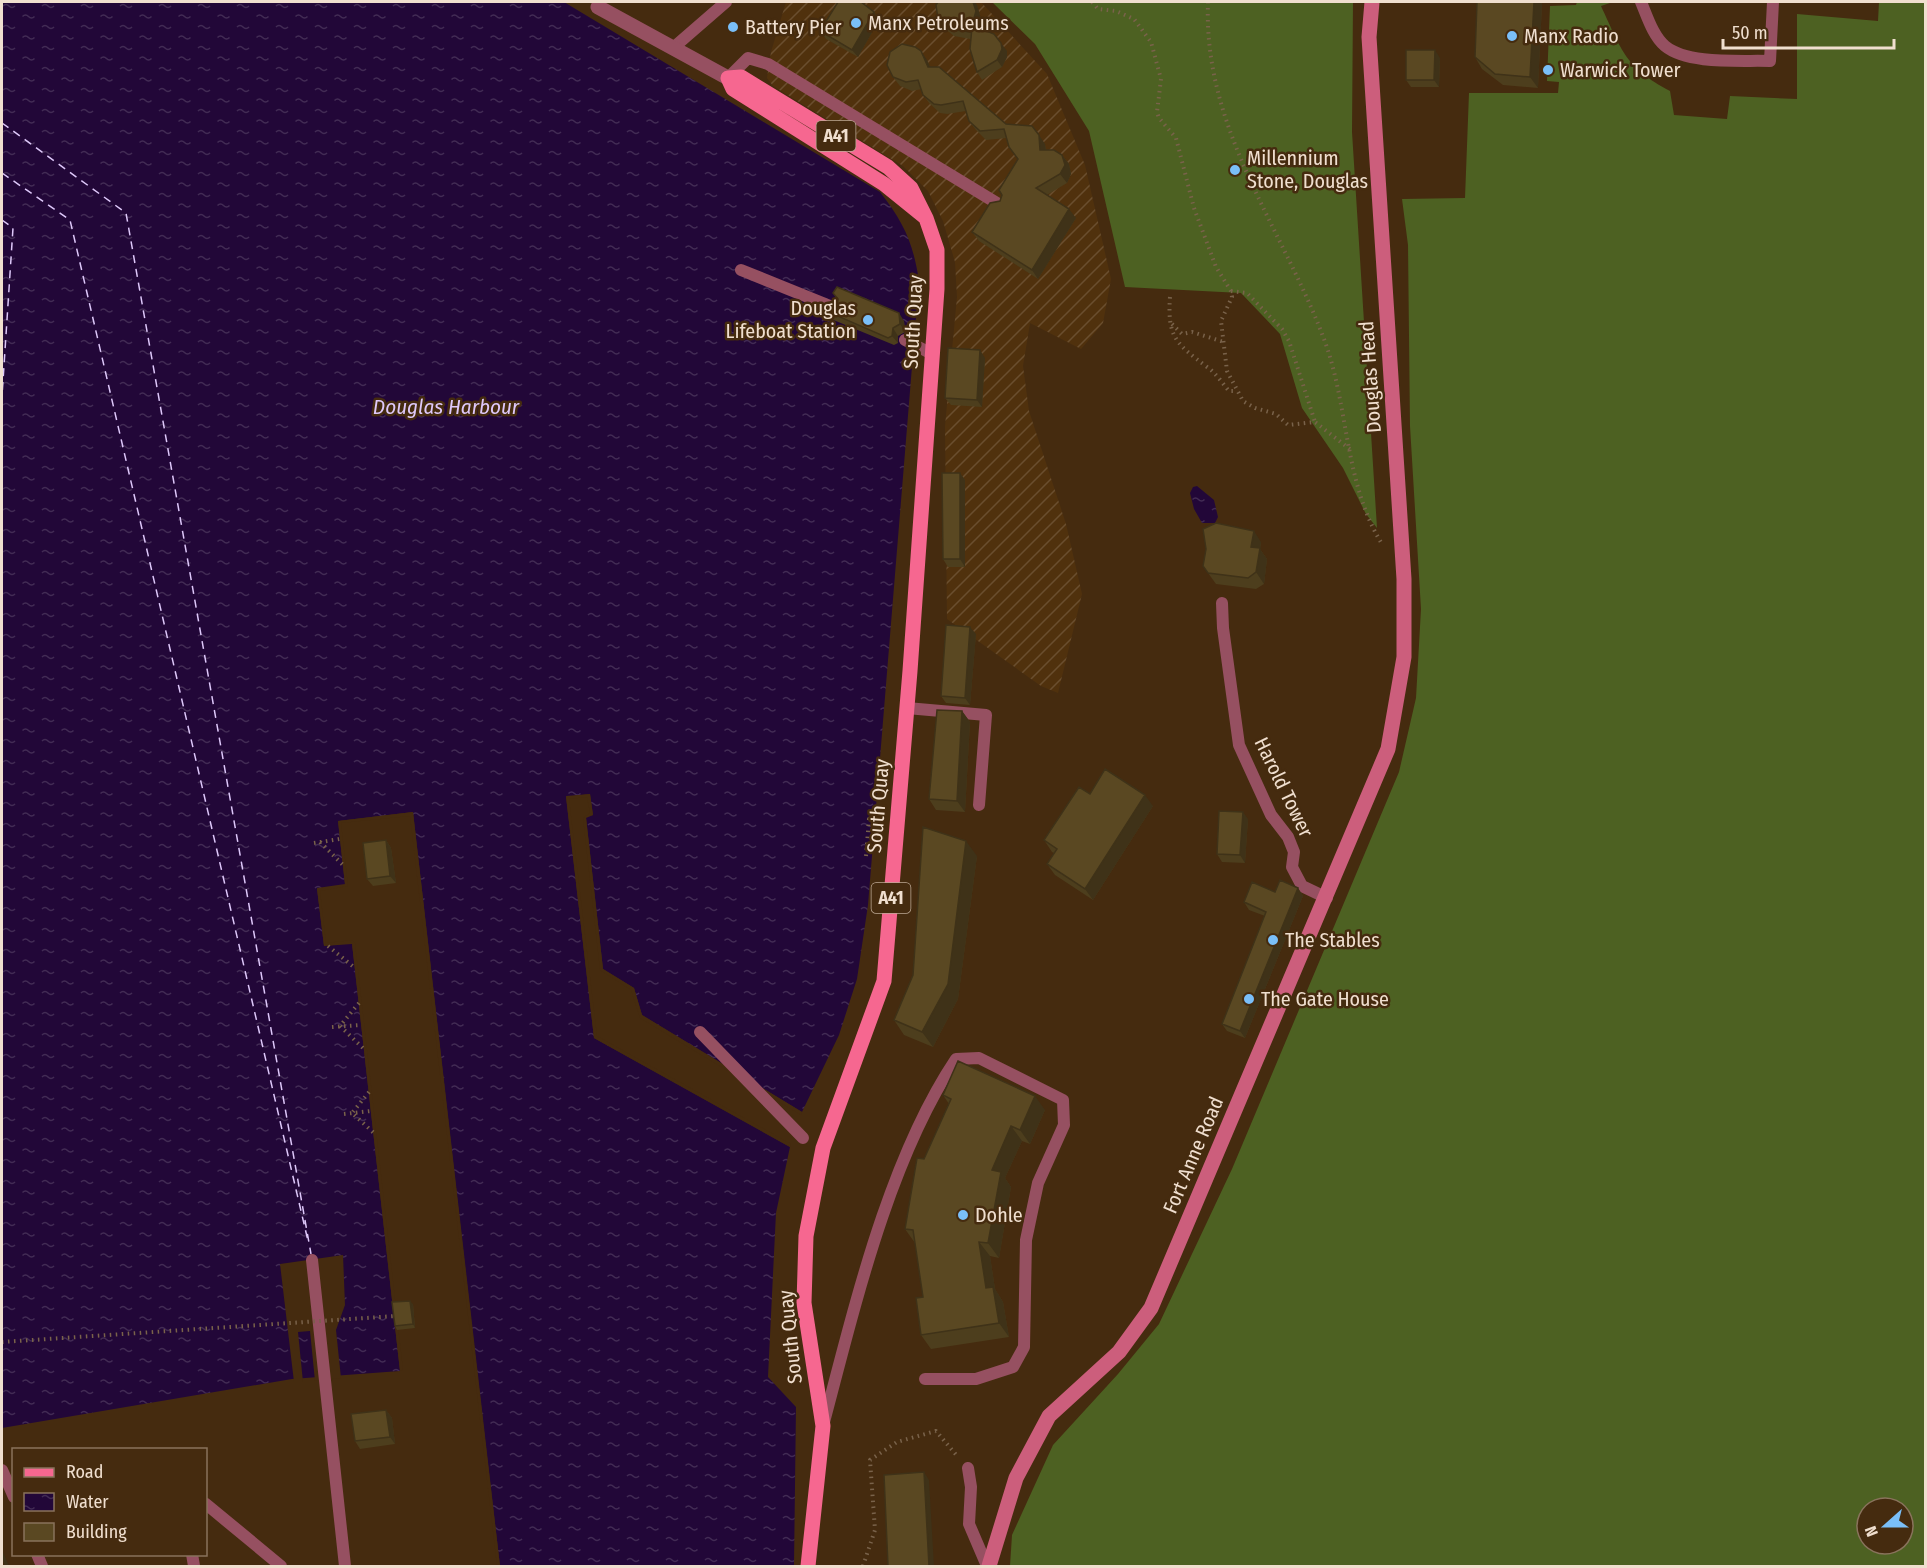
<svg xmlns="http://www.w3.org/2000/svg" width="1927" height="1568" viewBox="0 0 1927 1568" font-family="'Fira Sans Condensed',sans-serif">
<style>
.industrial{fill:url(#industrial-furrows)}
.grass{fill:#4d6122;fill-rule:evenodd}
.water{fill:url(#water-ripples)}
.pier{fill:#452b0f}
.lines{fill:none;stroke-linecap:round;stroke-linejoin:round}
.ferry{stroke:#dec8fa;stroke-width:1.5;stroke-dasharray:8 6;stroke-linecap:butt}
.path{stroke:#79624a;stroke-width:4;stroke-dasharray:1.5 4.5;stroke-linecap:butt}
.lane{stroke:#965061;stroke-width:12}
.street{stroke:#965061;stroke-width:15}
.secondary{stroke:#cc5e7c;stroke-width:15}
.primary{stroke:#f66790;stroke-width:15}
.path-bridge{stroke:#79624a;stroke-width:4;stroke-dasharray:1.5 4.5;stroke-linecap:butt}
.wall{fill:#4d3e1d}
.shaded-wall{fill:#3f3218}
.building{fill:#5a4822;stroke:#3f3218;stroke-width:1.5}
.poi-dot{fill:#7abff8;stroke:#452b0f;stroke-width:2}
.labels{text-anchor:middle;stroke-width:5;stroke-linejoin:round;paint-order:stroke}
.shield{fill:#452b0f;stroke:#bda995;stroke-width:1.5}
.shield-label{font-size:18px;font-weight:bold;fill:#f0dfcf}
.poi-label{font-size:20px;fill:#f0dfcf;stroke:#452b0f;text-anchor:start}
.street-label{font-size:20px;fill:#f0dfcf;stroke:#452b0f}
.water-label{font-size:21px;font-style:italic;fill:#dec8fa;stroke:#452b0f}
</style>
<defs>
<pattern id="industrial-furrows" width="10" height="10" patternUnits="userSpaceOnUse" patternTransform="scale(1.5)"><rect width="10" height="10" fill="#50310d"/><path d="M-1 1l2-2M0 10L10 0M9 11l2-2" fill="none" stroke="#6a4e2f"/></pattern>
<pattern id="water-ripples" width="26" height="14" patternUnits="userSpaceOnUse" patternTransform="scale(1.5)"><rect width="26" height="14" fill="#220738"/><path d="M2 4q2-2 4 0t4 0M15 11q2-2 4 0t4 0" fill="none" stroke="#422b54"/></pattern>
</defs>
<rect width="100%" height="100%" fill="#452b0f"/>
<path class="industrial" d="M786,2H981L1047,74L1085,165L1111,279L1103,323L1081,349L1030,323L1023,366L1029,411L1066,524L1082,594L1058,693L1041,686L947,619L945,426L957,297L955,262L943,221L928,191L903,166L773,86L767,78L771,52Z"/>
<path class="grass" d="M992,2H1353L1352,132L1377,528L1366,514L1343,468L1302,408L1280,334L1241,293L1125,287L1089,131L1035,44Z
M1577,2H1613L1601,6C1622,51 1625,67 1670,91L1674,115L1727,119L1730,96L1797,99V14L1878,21L1879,2H1925V1566H1010L1012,1535L1053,1445L1118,1374L1159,1324L1232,1169L1399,772L1416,698L1421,609L1410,426L1408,245L1402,199L1465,198L1469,93H1558L1559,82L1547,81L1550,6L1576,5ZM1867,1508H1903V1544H1867Z"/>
<path class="water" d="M2,2H564L880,192C904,223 913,242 919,281L868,905L857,979L839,1035L802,1112L642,1015L634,988L603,969L586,817L593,815L590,794L566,797L594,1038L790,1147L776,1213L768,1377L796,1407L794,1566H500L413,812L338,821L345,885L317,889L324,946L352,943L400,1371L292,1379L2,1428Z
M1197,486L1214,500L1218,517L1215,523H1202L1194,509L1190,493L1193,487Z"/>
<path class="pier" d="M590,794L593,815L586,818L603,969L634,988L642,1015L802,1112L801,1115L640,1018L631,990L600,970L583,818L590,813L587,797L569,799L597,1036L791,1144L790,1147L594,1038L566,796Z
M413,812L476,1362L500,1566H497L410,816L341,823L348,886L320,891L326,943L352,940L355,943L403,1370L400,1371L352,944L324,946L317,888L345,884L338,821Z
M343,1255L345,1305L336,1330L341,1378L315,1381L310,1331L298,1332L303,1382H294L280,1264Z"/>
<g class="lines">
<path class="ferry" d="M2,123L126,213L311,1254
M2,173L70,220L308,1241
M2,220L13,228L2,396"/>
<path class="path" d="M1092,2L1098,9L1116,11L1134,19L1151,42L1161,79L1157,112L1159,118L1176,138L1194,208L1216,267L1231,291L1232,297L1221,321L1227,371L1243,401L1255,408L1276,414L1288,425L1315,422L1351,450
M1208,2C1203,129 1282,227 1324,339C1349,406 1344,483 1382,544
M1231,291L1247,293L1282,329L1289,341L1315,422
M1170,297C1167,338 1177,344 1207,367C1216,373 1222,383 1229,391H1237
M1172,324L1182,334L1192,332L1224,342
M320,842L343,865
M314,843L340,839
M866,856L869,819L879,820
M328,946L355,968
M359,1003L340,1026L364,1049
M332,1027L361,1025
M369,1092L352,1113L374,1133
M344,1114L371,1111
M863,1566L875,1530L870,1460L897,1442L936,1431L958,1457"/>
<path class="lane" d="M1641,2C1647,16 1653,36 1665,46C1688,65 1741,60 1770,61L1773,2
M673,48L726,2
M728,78L748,58L768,64L1000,205
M741,270L835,308
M905,340L932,354
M1222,603L1223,628L1239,745L1271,815L1288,837L1294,852L1292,867L1302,886L1327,898
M907,708L986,715L979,805
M700,1032L803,1138
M312,1260L345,1566
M824,1422C855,1305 889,1159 956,1059L979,1058L1063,1100L1064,1125L1038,1183L1026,1240L1024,1347L1013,1367L976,1379H925
M968,1468L971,1487L969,1524L987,1566
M2,1470L14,1497
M206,1504L281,1566
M37,1554L42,1566
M192,1554L194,1566"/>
<path class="street" d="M598,7L728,78"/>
<path class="secondary" d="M989,1566L1016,1478L1049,1416L1119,1352L1151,1308L1388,749L1404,657V579L1369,37L1372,2"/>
<path class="primary" d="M808,1566L823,1426L804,1303L806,1236L823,1148L884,981L910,671L937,289V250L926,218L911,188L888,167L741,77L728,78L733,89L884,184L926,218"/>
<path class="path-bridge" d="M2,1342L396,1316"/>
</g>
<path class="wall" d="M1477,2H1540L1542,4L1538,88L1503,85L1482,69L1475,57Z
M977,5L981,19L979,27L1007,51V57L1002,67L982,80L977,72L970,39L954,36L943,27L938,19Z
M874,12L879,20L858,57L826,39L820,31Z
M1440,58L1439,87H1411L1406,80Z
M927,60L930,67L1006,124L1045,144L1046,150L1062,155L1069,164L1071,174L1067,183L1047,195L1076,218L1038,279L979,241L972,232L1000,201L1018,159L1007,138L986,140L976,130L969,121L966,111L947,114L940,113L930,104L923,95L922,89L912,91L900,86L893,77Z
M826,311L904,321L905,332L898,336V343L894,345L831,319Z
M985,358L982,407L951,405L945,398Z
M960,473L965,480V567H948L943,559Z
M1261,542L1260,549L1267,559L1264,584L1256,589L1216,584L1203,566Z
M976,634L970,705L946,703L941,696Z
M962,711L970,722L965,812L936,810L929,799Z
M1090,794L1153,806L1093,900L1055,875L1047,864L1054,853L1052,852L1044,840Z
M1248,819L1245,863L1222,862L1217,854Z
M386,840L391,848L396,883L373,886L367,879Z
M977,856L958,999L933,1047L904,1035L894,1020Z
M1298,888L1303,896L1245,1038L1227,1031L1222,1024L1265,916L1249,910L1244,902L1275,892Z
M943,1095L1045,1110L1030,1144L1022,1141L1005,1178L1011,1187L999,1258L990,1256L995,1289L1003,1302L1009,1337L931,1349L921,1335L923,1297L915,1243L905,1229L924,1159L949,1104Z
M413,1304L415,1328L397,1330L395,1326Z
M386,1410L392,1418L395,1444L360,1449L355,1441Z"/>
<path class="shaded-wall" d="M973,2H975L977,5L981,19L978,32L972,25Z
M1534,2H1540L1542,4L1538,88L1530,77Z
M874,12L879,20L858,57L852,50Z
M1001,43L1007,51V57L1002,67L997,60Z
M1435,50L1440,58L1439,87L1434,80Z
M921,51L927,60L934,76L928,67Z
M1039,135L1045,144L1047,159L1040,150Z
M1062,155L1069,164L1071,174L1067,183L1060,174Z
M1069,209L1076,218L1038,279L1032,270Z
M899,313L904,321L905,332L900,324Z
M893,328L898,336V343L892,336Z
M980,350L985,358L982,407L977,400Z
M960,473L965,480V567L960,559Z
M1254,531L1261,542L1260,549L1267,559L1264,584L1256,572L1251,547Z
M970,627L976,634L970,705L965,698Z
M962,711L970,722L965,812L957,801Z
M1145,795L1153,806L1093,900L1085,889Z
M1243,812L1248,819L1245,863L1240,855Z
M386,840L391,848L396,883L390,876Z
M966,841L977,856L958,999L933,1047L922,1032Z
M1298,888L1303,896L1245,1038L1240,1031Z
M1035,1096L1045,1110L1030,1144L1020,1130Z
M1011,1126L1022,1141L1005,1178L1011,1187L999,1258L988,1243L992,1170Z
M979,1242L990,1256L995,1289L1003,1302L1009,1337L999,1323L986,1288Z
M410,1301L413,1304L415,1328L413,1324Z
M386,1410L392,1418L395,1444L390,1437Z
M924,1472L929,1480L934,1566H929Z
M2,1550L9,1566H5L2,1559Z"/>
<path class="building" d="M838,2H861L874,12L852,50L820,31Z
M938,2H973L976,11L972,25L994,34L1001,43L1002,49L997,60L977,72L970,49L972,27L970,32L949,29L938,19L936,5Z
M1477,2H1534L1530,77L1495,74L1475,57Z
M902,44L915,47L921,51L928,67H939L1006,124L1032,126L1039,135L1040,150H1054L1062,155L1065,165L1060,174L1036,188L1069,209L1032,270L972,232L990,203L1000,201L1002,195L999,190L1018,159L1009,147L1004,129L980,131L969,121L963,101L941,105L934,104L923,95L918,80L906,82L893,77L887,65L890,52Z
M1406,50H1435L1434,80H1406Z
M837,287L899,313L900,324L893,328L892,336L888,338L826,311L837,304L838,299L833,293Z
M948,348L980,350L977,400L945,398Z
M942,473H960V559H943Z
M1216,523L1254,531L1251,547L1260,548L1256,572L1248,578L1208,573L1203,566L1206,549L1203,529Z
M946,625L970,627L965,698L941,696Z
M937,710L962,711L957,801L929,799Z
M1105,769L1145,795L1085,889L1047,864L1057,849L1044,840L1079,787L1090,794Z
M1219,811L1243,812L1240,855L1217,854Z
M923,827L966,841L948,984L922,1032L894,1020L913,975Z
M386,840L390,876L367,879L363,843Z
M1280,880L1298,888L1240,1031L1222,1024L1266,912L1244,902L1252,882L1275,892Z
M958,1061L1035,1096L1020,1130L1011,1126L992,1170L1001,1172L988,1243L979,1242L986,1288L993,1287L999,1323L921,1335L916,1298L923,1297L913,1230L905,1229L917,1158L924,1159L951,1099L943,1095Z
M410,1301L413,1324L395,1326L392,1302Z
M386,1410L390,1437L355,1441L351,1414Z
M924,1472L929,1566H888L884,1475Z"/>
<g class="poi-dot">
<circle cx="856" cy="23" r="6"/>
<circle cx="733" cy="27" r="6"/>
<circle cx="1512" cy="36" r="6"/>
<circle cx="1548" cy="70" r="6"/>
<circle cx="1235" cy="170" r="6"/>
<circle cx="868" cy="320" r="6"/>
<circle cx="1273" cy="940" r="6"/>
<circle cx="1249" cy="999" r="6"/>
<circle cx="963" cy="1215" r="6"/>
</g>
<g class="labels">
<g class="shield">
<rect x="816.5" y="121" width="39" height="30" rx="4.5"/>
<rect x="871.5" y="883" width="39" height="30" rx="4.5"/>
</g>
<g class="shield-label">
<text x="836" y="142">A41</text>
<text x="891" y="904">A41</text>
</g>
<g class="poi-label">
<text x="868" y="30">Manx Petroleums</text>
<text x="745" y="34">Battery Pier</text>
<text x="1524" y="43">Manx Radio</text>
<text x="1560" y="77">Warwick Tower</text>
<text x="1247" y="165">Millennium<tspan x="1247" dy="23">Stone, Douglas</tspan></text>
<text x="856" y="315" text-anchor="end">Douglas<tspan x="856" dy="23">Lifeboat Station</tspan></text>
<text x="1285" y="947">The Stables</text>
<text x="1261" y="1006">The Gate House</text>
<text x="975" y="1222">Dohle</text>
</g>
<g class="street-label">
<text transform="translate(913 322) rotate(-87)" y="7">South Quay</text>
<text transform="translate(1370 377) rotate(-94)" y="7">Douglas Head</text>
<text transform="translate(1284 787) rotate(64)" y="7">Harold Tower</text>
<text transform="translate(878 806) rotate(-85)" y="7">South Quay</text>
<text transform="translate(1193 1155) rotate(-67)" y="7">Fort Anne Road</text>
<text transform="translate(790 1337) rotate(-96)" y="7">South Quay</text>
</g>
<g class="water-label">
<text x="446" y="414">Douglas Harbour</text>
</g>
</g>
<rect width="1927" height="1568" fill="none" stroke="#f0dfcf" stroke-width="6"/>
<rect x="12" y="1448" width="195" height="108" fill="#452b0f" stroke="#89735c" stroke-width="1.5"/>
<rect x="24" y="1468" width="30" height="9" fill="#f66790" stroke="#89735c" stroke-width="1.5"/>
<text x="66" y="1478" font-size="18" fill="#f0dfcf">Road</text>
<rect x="24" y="1493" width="30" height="18" fill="url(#water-ripples)" stroke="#89735c" stroke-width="1.5"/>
<text x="66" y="1508" font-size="18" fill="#f0dfcf">Water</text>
<rect x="24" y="1523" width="30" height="18" fill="#5a4822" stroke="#89735c" stroke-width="1.5"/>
<text x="66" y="1538" font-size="18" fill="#f0dfcf">Building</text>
<g transform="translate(1885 1526) rotate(249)"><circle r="28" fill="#452b0f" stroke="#89735c" stroke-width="1.5"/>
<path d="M0-4.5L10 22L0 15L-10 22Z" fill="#7abff8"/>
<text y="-9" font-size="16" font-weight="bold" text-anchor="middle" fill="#f0dfcf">N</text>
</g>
<path d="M1723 39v9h171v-9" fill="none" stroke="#f0dfcf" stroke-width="3"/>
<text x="1732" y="39" font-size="18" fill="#f0dfcf" stroke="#452b0f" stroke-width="4.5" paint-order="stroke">50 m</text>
</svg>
